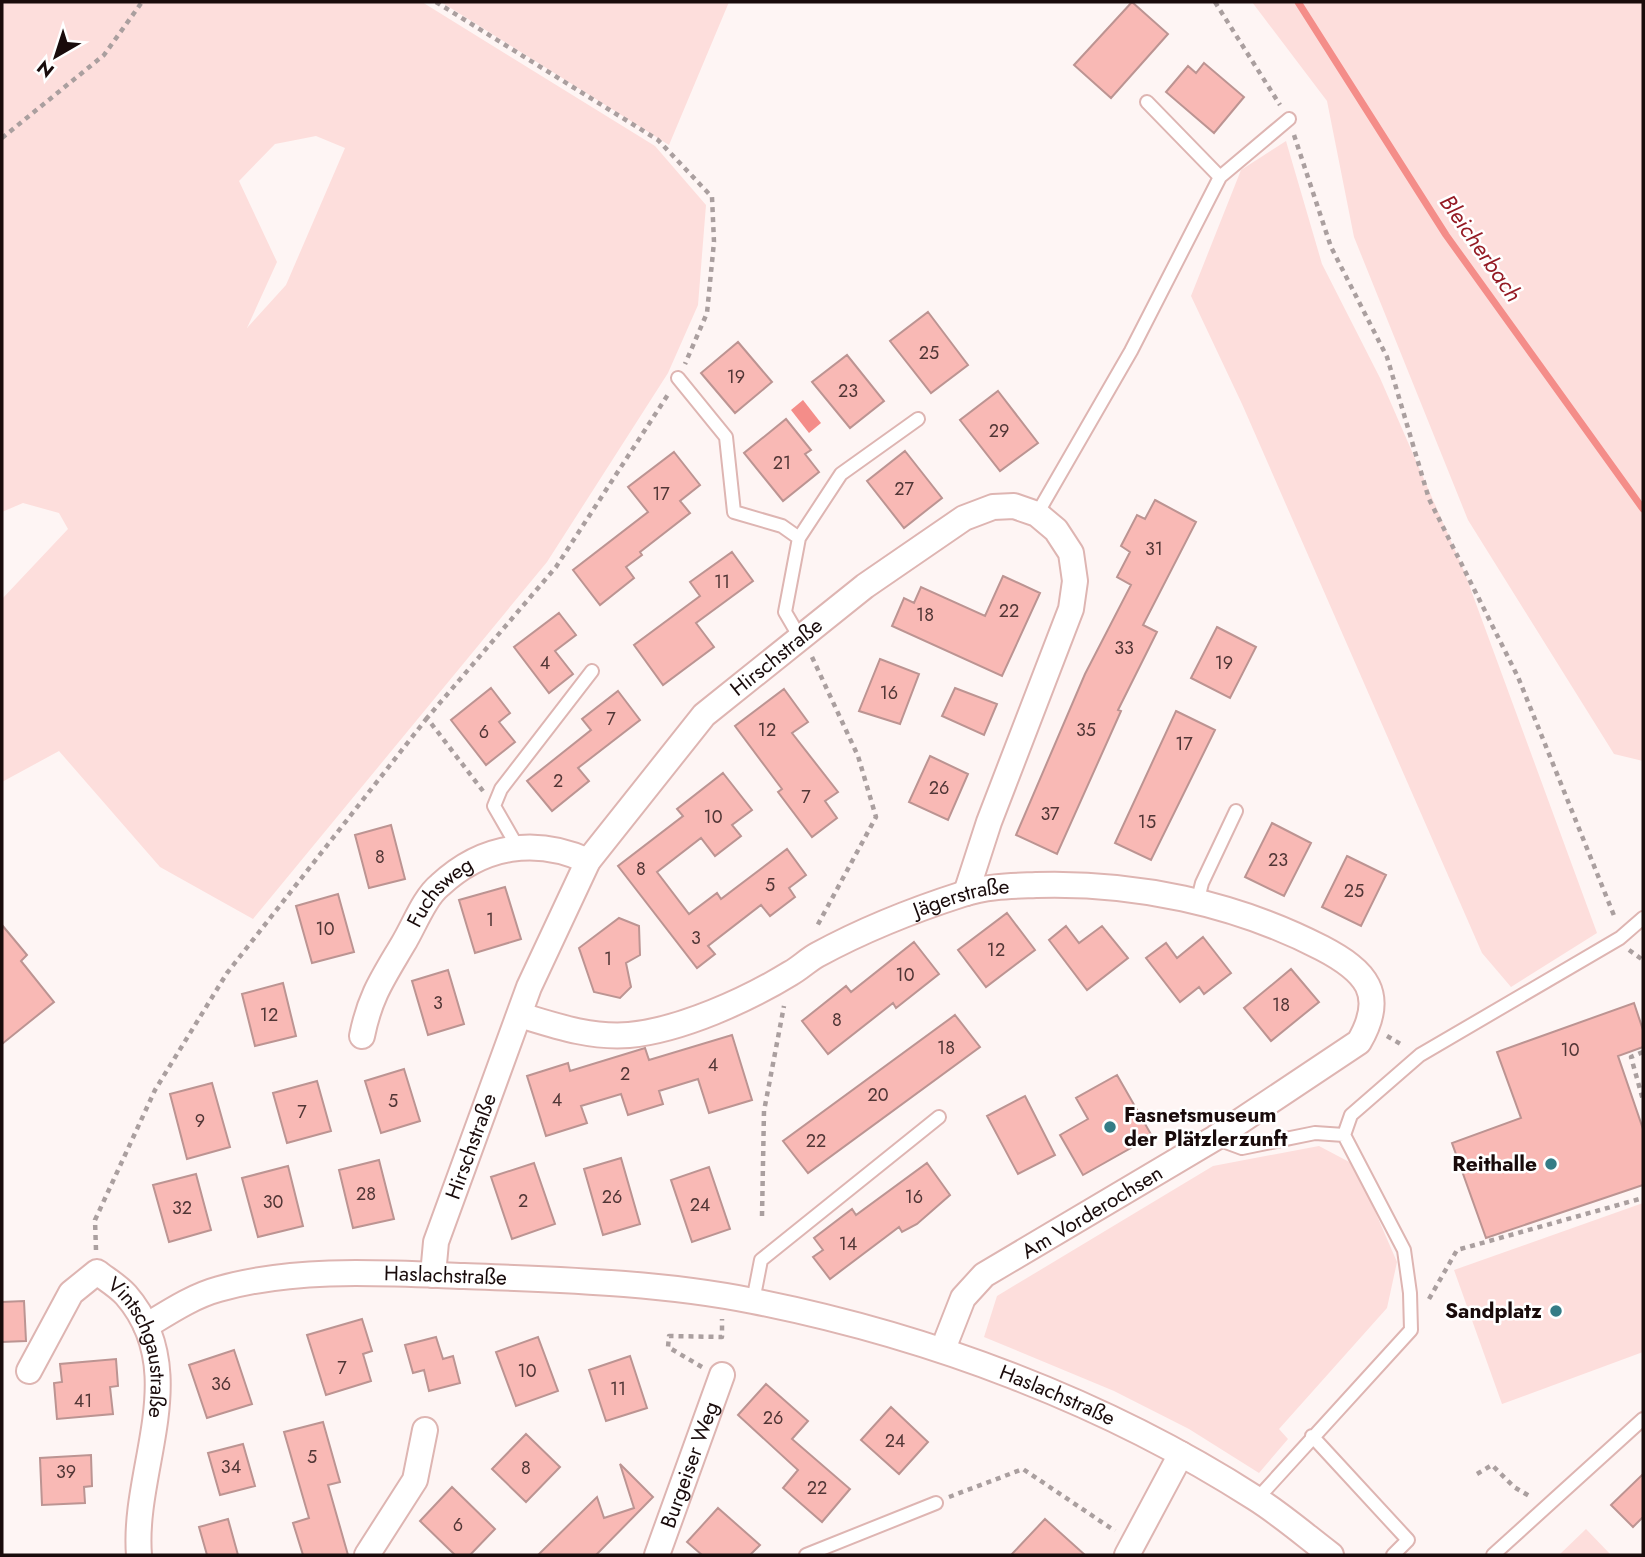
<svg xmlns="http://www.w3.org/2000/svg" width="1645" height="1557" viewBox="0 0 1645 1557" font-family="Jost,sans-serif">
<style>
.green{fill:#fddedc;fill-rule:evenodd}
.water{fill:#f48d89}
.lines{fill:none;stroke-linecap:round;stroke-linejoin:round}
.stream{stroke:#f48d89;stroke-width:7}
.building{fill:#f9b9b5;stroke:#bc9492;stroke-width:2}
.lane-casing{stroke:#deb5b2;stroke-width:16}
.street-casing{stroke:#deb5b2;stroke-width:28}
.path{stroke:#aa9f9f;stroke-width:4.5;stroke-dasharray:5 5;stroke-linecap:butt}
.lane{stroke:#fff;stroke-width:12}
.street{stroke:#fff;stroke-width:24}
.poi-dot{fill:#357c86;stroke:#fff;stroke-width:2.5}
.labels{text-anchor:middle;stroke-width:5;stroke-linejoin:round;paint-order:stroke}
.number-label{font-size:18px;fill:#513636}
.street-label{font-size:21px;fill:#190b0b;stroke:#fff}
.poi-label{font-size:21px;font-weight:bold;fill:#190b0b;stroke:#fff;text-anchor:end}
.water-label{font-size:23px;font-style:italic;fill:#951b25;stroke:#fff}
</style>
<rect width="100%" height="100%" fill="#fef5f4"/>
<path class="green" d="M2,2H422L655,146L706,205L698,305L668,373L547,562L253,919L160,867L59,751L2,782V599L68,529L59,513L23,503L2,512ZM316,136L345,148L286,285L247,328L277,262L239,181L275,144Z
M441,2H729L669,145Z
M1252,2H1643V761L1614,754L1468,520L1354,237L1327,101Z
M1286,141L1322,264L1380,378L1464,571L1597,933L1511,987L1482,953L1242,404L1191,296L1241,170Z
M1319,1146L1355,1165L1397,1262L1387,1308L1279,1429L1288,1439L1259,1473L1189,1429L1114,1391L984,1337L997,1296L1213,1166Z
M1643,1203V1352L1502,1404L1454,1270Z
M1586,1529L1611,1555H1559Z"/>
<path class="water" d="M803,400L821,423L809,433L791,410Z"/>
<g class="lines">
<path class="stream" d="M1298,2L1446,235L1643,509"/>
</g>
<path class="building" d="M1132,2L1168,34L1111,98L1074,65Z
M1204,63L1244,97L1214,133L1166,92L1188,66L1196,73Z
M928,312L968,365L931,393L890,341Z
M738,342L772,382L735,413L701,373Z
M847,355L884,401L850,428L812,382Z
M998,391L1038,443L1000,471L960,420Z
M786,419L811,450L805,454L819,472L783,501L744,453Z
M905,451L942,498L904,528L867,481Z
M674,452L700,485L680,501L690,513L640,552L642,555L626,567L634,578L600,605L573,570L648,512L628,487Z
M1155,500L1196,522L1143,625L1157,632L1118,710L1121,711L1057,854L1016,835L1085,674L1131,585L1117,577L1130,552L1121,546L1137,515L1145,519Z
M732,552L753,581L696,623L714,647L663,685L634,645L700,596L690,582Z
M1003,576L1040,593L1002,676L892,626L904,598L914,603L921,587L985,616Z
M559,613L576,635L555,651L573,674L549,693L514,647Z
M1217,627L1256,647L1230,698L1191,678Z
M880,659L919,674L900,724L859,711Z
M491,688L510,713L499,722L515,742L486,765L451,720Z
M955,688L997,704L984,735L942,716Z
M784,689L808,722L792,733L838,792L825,801L837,818L812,837L778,792L782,789L735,726Z
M618,691L640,720L578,768L589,781L552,811L527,781L591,730L582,719Z
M1176,711L1215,730L1151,860L1115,843Z
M930,756L968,774L948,820L909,802Z
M723,773L752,810L732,825L741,836L715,856L701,838L657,872L689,914L717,893L721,899L787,849L806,875L789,888L795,897L770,916L761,905L708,946L715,954L697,968L618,866L683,816L677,809Z
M1272,823L1311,843L1284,896L1245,877Z
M391,825L405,879L369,888L355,835Z
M1347,856L1386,875L1361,926L1322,907Z
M505,887L521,939L475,953L459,900Z
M338,894L354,952L312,963L296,906Z
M1007,913L1035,950L986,987L958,950Z
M619,918L639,926L640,955L626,963L631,987L620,998L594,992L579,948Z
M2,925L27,955L21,961L54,1002L2,1044Z
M1066,926L1079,943L1102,926L1128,958L1087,990L1049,940Z
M1203,937L1231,973L1204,994L1199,987L1180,1002L1146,958L1166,943L1177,958Z
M914,942L939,974L896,1008L893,1003L828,1054L802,1021L846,986L851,992Z
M1291,969L1319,1002L1271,1041L1244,1008Z
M448,970L464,1024L428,1035L412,981Z
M283,983L296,1036L255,1046L242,994Z
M1634,1003L1643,1030V1047L1618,1056L1643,1129V1185L1486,1238L1452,1143L1521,1118L1497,1052Z
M955,1015L980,1047L808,1173L783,1141Z
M732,1035L752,1100L709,1113L698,1079L659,1091L663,1104L628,1115L621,1094L581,1106L587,1123L546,1136L527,1076L568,1063L570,1071L645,1048L649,1060Z
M404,1069L420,1121L381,1133L365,1081Z
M1117,1075L1152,1136L1083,1175L1060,1135L1088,1119L1076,1098Z
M317,1081L331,1131L287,1143L273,1093Z
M212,1083L230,1147L187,1159L170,1094Z
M1025,1096L1055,1155L1018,1174L987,1116Z
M621,1158L640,1224L603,1235L584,1169Z
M379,1160L394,1219L353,1228L339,1170Z
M534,1163L555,1224L512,1239L491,1177Z
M927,1163L950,1195L917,1224L902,1232L899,1227L830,1279L813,1257L823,1250L814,1238L852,1209L856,1215Z
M288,1166L303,1226L258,1237L242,1178Z
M709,1167L730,1229L692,1242L671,1180Z
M196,1174L211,1230L169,1242L153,1185Z
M24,1301L26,1341L2,1342V1302Z
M362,1319L372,1351L363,1354L371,1381L326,1395L307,1335Z
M436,1337L443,1359L453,1356L460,1383L429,1391L424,1370L413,1373L405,1345Z
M538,1337L558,1391L516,1406L496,1352Z
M234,1350L252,1404L207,1418L189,1365Z
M630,1356L647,1408L606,1421L589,1370Z
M116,1359L118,1386L110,1387L113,1414L57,1419L54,1383L62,1382L60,1364Z
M766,1384L808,1421L792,1439L850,1489L822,1522L783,1488L798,1470L738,1415Z
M891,1407L928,1442L899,1474L861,1440Z
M323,1422L340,1482L328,1485L348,1555H303L293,1523L309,1518L284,1432Z
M526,1434L560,1467L526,1502L492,1469Z
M243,1444L255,1486L220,1495L208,1453Z
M91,1455L92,1486L84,1487L85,1503L42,1505L40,1458Z
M620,1464L653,1497L596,1555H538L597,1497L604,1518L634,1508Z
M1643,1474V1517L1633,1527L1611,1505Z
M452,1487L495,1529L470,1555H455L420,1521Z
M718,1508L760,1545L750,1555H702L687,1542Z
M228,1519L238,1555H207L199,1527Z
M1045,1519L1085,1555H1011Z"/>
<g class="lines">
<defs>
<path id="lane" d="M1147,102L1220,177
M678,378L726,437L734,512L782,526L799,538
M1037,514L1131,351L1220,177L1289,119
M799,636L785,612L799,538L841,474L918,419
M517,846L494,806L501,789L592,671
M1197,903L1202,883L1236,811
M1344,1135L1351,1115L1420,1055L1620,938L1643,918
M1215,1138L1242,1148L1315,1133L1344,1135L1404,1250L1410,1293L1411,1330L1257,1499
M753,1301L761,1260L939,1117
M1312,1436L1408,1540L1393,1555
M806,1555L936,1503
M1493,1555L1643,1419"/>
<g id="street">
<path id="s1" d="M520,1015C556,1026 591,1038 629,1035C681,1030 747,1000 791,973C800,968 808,960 817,955C863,930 913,910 963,894C987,886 1012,886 1036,885C1134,882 1235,903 1322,948C1366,971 1387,994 1359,1042L1215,1138L984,1275L963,1298L943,1349"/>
<path id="s2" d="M362,1036C370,996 383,978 403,944C414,926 424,898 440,885C483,845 536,837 588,861"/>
<path id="s3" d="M433,1275L436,1242L529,987L588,861L704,715L865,586L964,518L993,507L1014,506L1037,514L1056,530L1071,553L1075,581L1071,609L989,822L966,893"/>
<path id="s4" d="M146,1326C169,1312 193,1296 219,1289C296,1267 384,1273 464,1276C560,1280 658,1282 753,1301C929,1336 1104,1401 1255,1498C1282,1515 1306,1536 1331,1555"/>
<path id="s5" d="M29,1371L71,1293L97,1272C106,1279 118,1286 126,1295C193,1372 132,1469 139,1555"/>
<path d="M367,1555L415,1480L425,1430"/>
<path id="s6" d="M657,1555L722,1375"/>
<path d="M1127,1555L1181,1454"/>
</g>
</defs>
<use href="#lane" class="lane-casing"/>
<use href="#street" class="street-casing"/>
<path class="path" d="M436,2L658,140L712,197L714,242L707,313L685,364
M1215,2L1280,105
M1294,135L1331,247L1387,357L1429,499L1518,677L1615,918
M2,138L104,55L142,2
M812,657L858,756L876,817L816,928
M483,791L427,718L556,567L669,393
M1629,950L1643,960
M1387,1036L1404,1046
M1643,1052L1631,1057L1643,1100
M762,1216L764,1111L784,1006
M96,1250L95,1220L155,1090L227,973L427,718
M1429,1299L1457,1250L1643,1198
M702,1367L668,1347L669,1336L722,1337V1319
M1477,1474L1492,1465L1514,1487L1531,1497
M949,1497L1023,1469L1115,1531"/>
<use href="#lane" class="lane"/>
<use href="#street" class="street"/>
</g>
<g class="poi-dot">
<circle cx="1110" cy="1127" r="7"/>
<circle cx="1551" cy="1164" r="7"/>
<circle cx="1556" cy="1311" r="7"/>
</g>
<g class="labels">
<g class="number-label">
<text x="929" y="359">25</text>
<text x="736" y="383">19</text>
<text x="848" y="397">23</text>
<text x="999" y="437">29</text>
<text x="782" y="469">21</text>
<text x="904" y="495">27</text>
<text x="661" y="500">17</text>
<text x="1154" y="555">31</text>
<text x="722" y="588">11</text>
<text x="1009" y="617">22</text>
<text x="925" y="621">18</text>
<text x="1124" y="654">33</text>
<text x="545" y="669">4</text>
<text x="1224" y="669">19</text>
<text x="889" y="699">16</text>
<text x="611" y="725">7</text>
<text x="767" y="736">12</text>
<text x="1086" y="736">35</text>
<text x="484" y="738">6</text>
<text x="1184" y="750">17</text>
<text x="558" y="787">2</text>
<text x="939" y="794">26</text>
<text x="806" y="803">7</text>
<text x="1050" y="820">37</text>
<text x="713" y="823">10</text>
<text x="1147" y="828">15</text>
<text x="380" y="863">8</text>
<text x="1278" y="866">23</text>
<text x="641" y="875">8</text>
<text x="770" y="891">5</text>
<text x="1354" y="897">25</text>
<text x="490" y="926">1</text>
<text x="325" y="935">10</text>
<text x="696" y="944">3</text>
<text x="996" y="956">12</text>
<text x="608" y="965">1</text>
<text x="905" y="981">10</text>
<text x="438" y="1009">3</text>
<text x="1281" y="1011">18</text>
<text x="269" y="1021">12</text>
<text x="837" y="1026">8</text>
<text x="946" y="1054">18</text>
<text x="1570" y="1056">10</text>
<text x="713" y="1071">4</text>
<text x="625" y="1080">2</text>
<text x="878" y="1101">20</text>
<text x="557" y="1106">4</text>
<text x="393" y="1107">5</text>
<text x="302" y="1118">7</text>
<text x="200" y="1127">9</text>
<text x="816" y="1147">22</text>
<text x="366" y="1200">28</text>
<text x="612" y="1203">26</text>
<text x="914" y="1203">16</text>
<text x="523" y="1207">2</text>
<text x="273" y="1208">30</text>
<text x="700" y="1211">24</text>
<text x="182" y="1214">32</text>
<text x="848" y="1250">14</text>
<text x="342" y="1374">7</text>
<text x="527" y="1377">10</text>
<text x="221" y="1390">36</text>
<text x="618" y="1395">11</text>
<text x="83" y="1407">41</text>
<text x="773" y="1424">26</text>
<text x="895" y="1447">24</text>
<text x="312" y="1463">5</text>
<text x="231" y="1473">34</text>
<text x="526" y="1474">8</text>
<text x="66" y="1478">39</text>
<text x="817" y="1494">22</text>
<text x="458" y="1531">6</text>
</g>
<g class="street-label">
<text dy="7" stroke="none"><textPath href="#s3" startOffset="723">Hirschstraße</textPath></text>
<text dy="7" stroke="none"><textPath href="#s2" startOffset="166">Fuchsweg</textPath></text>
<text dy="7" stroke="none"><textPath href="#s1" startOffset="474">Jägerstraße</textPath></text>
<text dy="7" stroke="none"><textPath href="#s3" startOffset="135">Hirschstraße</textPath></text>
<text transform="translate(1092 1212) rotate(-31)" y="7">Am Vorderochsen</text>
<text dy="7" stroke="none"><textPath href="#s4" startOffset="310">Haslachstraße</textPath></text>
<text dy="7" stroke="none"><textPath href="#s5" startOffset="214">Vintschgaustraße</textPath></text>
<text dy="7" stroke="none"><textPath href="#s4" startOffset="938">Haslachstraße</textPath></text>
<text dy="7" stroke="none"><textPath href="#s6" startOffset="96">Burgeiser Weg</textPath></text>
</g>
<g class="poi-label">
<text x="1124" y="1122" text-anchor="start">Fasnetsmuseum<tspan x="1124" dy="24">der Plätzlerzunft</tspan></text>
<text x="1537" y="1171">Reithalle</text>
<text x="1542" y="1318">Sandplatz</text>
</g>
<g class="water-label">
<text transform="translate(1481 248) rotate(55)" y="8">Bleicherbach</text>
</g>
</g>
<rect width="1645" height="1557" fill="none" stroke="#190b0b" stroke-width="7"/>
<g transform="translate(56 56) rotate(219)" stroke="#ffffff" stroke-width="5" paint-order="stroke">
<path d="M0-5L12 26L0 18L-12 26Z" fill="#190b0b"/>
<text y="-10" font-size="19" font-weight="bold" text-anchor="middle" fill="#190b0b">N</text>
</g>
</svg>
